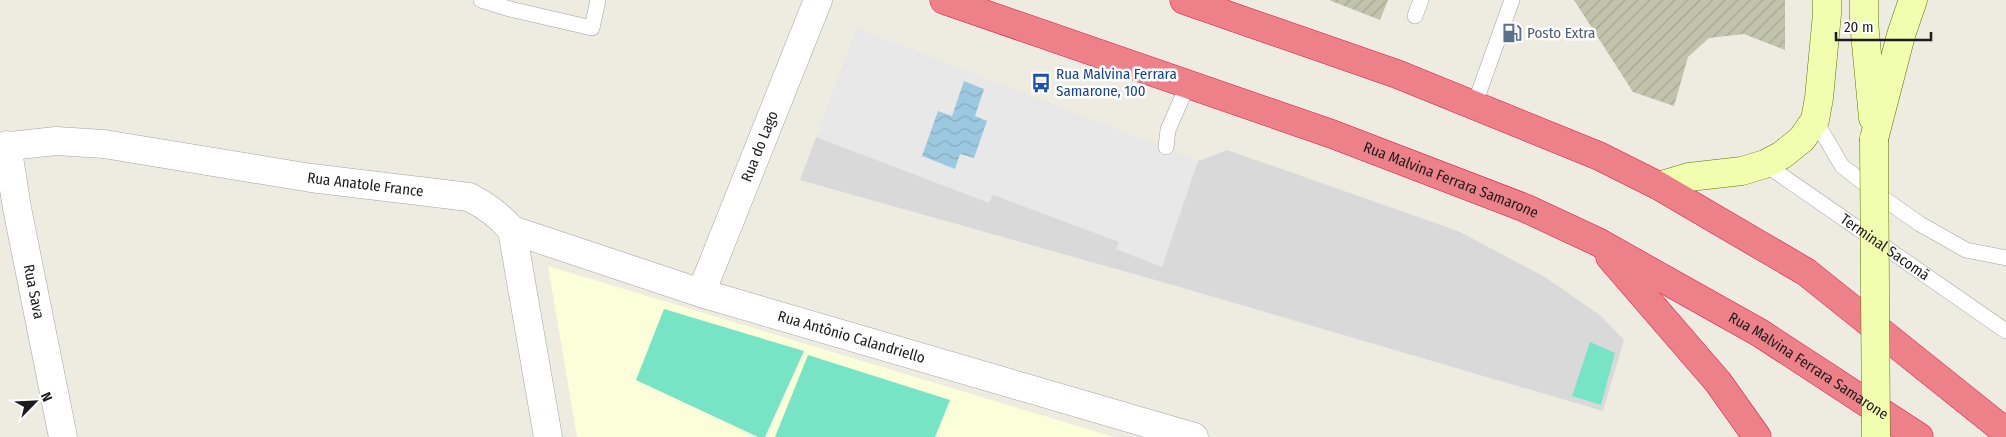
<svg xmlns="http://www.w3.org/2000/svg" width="2006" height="437" viewBox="0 0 2006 437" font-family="'Fira Sans Condensed',sans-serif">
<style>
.residential{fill:#dad9d9}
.education{fill:#fbffd9}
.construction{fill:url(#construction-furrows)}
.pitch{fill:#77e4c6}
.parking{fill:#e8e8e8}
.water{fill:url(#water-waves)}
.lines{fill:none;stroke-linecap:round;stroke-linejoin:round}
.lane-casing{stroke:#a3a3a3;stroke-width:16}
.street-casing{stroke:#a3a3a3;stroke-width:29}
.secondary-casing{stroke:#5c7600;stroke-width:29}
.highway-casing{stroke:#e41646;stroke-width:29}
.lane{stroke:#fff;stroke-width:15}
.street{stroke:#fff;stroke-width:28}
.secondary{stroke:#f1feaf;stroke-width:28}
.highway{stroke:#ed8189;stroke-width:28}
.secondary-bridge-casing{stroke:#5c7600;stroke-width:29;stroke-linecap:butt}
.secondary-bridge{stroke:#f1feaf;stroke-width:28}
.labels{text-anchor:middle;stroke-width:5;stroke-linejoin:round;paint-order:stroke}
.service-label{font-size:15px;fill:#4e5e75;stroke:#fff;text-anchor:start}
.transit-label{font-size:15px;fill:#164399;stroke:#fff;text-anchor:start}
.street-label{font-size:15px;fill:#1c1c1c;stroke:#fff}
</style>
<defs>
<pattern id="construction-furrows" width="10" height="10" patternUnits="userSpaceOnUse" patternTransform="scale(1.25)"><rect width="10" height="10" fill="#c1c3ac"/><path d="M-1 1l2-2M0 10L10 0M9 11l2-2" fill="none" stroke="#a5a793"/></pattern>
<pattern id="water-waves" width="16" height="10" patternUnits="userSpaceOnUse" patternTransform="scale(1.25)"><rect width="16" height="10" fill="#9dc9e0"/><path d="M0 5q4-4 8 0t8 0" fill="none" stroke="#87acc0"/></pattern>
</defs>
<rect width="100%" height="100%" fill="#eeebe0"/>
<path class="residential" d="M857,29L1198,161L1227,150L1458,231L1545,277L1601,316L1624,340L1603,411L1166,283L800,180Z"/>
<path class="education" d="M548,266L1114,437H577Z"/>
<path class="construction" d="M1329,0H1388L1380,20Z
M1574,0H1785V50L1744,34L1709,38L1688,57L1674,106L1633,92Z"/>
<path class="pitch" d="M664,309L804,351L765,437H758L636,380Z
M1590,342L1615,353L1601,405L1572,396Z
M808,355L950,400L935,437H775Z"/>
<path class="parking" d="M857,29L1198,161L1162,267L1116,249L1119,242L993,195L989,203L816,137Z"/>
<path class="water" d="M964,81L984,89L975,116L987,121L974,158L960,154L955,169L922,156L938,111L952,116Z"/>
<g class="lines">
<defs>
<g id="lane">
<path d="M481,0L510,9L592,28L598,0"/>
<path d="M1415,16L1421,0"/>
<path d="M1474,106L1512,0"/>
<path d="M1815,120L1842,166L1883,198L1920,224L1966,250L2006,258"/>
<path d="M1166,147L1168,130L1188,84"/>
<path id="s1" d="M1765,164L2006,331"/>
</g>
<g id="street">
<path id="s2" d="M7,145L17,208L63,437"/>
<path id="s3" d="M0,147L56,141L104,144L311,178L469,197C487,206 499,215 512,230L548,437"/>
<path id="s4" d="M512,230L701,293L1194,437"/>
<path id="s5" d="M701,293L818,0"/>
</g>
<path id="secondary" d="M1864,0V22L1873,118
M1874,139L1901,35L1913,0
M1659,186L1689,177L1742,171L1765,164L1782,155L1802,139L1815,120L1819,98L1827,14V0"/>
<g id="highway">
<path id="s6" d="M944,0L1332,134L1525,208L1598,242L1760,333L1919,437"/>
<path d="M1184,0L1397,74L1599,156L1659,186L1806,272L2006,432"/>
<path d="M1610,257L1718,382L1757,437"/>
</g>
</defs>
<use href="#lane" class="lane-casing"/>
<use href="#street" class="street-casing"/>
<use href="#secondary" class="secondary-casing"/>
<use href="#highway" class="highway-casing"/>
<use href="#lane" class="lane"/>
<use href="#street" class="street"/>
<use href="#secondary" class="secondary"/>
<use href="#highway" class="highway"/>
<defs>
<path id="secondary-bridge" d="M1874,139L1876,437"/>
</defs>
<use href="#secondary-bridge" class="secondary-bridge-casing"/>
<use href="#secondary-bridge" class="secondary-bridge"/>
</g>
<defs>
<symbol id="fuel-bare" viewBox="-9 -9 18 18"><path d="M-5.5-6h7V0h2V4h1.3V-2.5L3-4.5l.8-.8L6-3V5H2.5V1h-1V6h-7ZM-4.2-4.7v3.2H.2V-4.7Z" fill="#5c6f8a" stroke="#fff" stroke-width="2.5" paint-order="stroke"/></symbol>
<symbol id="bus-bare" viewBox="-9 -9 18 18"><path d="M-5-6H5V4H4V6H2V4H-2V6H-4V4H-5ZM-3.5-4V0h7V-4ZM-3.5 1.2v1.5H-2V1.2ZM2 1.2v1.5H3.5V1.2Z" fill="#1a4fb4" stroke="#fff" stroke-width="2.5" paint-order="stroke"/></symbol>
</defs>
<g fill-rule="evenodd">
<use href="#fuel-bare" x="1498" y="19" width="28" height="28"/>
<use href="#bus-bare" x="1027" y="69" width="28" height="28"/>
</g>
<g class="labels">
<g class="service-label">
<text x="1527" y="38">Posto Extra</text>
</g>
<g class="transit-label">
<text x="1056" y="79">Rua Malvina Ferrara<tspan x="1056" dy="17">Samarone, 100</tspan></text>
</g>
<g class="street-label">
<text dy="5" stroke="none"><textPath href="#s5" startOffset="158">Rua do Lago</textPath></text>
<text dy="5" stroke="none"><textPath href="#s6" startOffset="538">Rua Malvina Ferrara Samarone</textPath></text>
<text dy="5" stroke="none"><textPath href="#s3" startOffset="369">Rua Anatole France</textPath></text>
<text dy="5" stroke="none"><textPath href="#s1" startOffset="146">Terminal Sacomã</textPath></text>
<text dy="5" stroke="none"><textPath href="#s2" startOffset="149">Rua Sava</textPath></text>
<text dy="5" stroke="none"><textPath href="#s4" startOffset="356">Rua Antônio Calandriello</textPath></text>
<text dy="5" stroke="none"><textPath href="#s6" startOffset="942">Rua Malvina Ferrara Samarone</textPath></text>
</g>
</g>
<g transform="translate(35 402) rotate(66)" stroke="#ffffff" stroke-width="4" paint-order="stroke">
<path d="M0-4L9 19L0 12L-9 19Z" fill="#1c1c1c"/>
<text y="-8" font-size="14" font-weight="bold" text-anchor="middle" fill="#1c1c1c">N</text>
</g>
<path d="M1836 32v8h95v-8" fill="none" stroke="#1c1c1c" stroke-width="2.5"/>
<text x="1844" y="32" font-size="15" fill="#1c1c1c" stroke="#ffffff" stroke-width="4" paint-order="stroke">20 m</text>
</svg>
